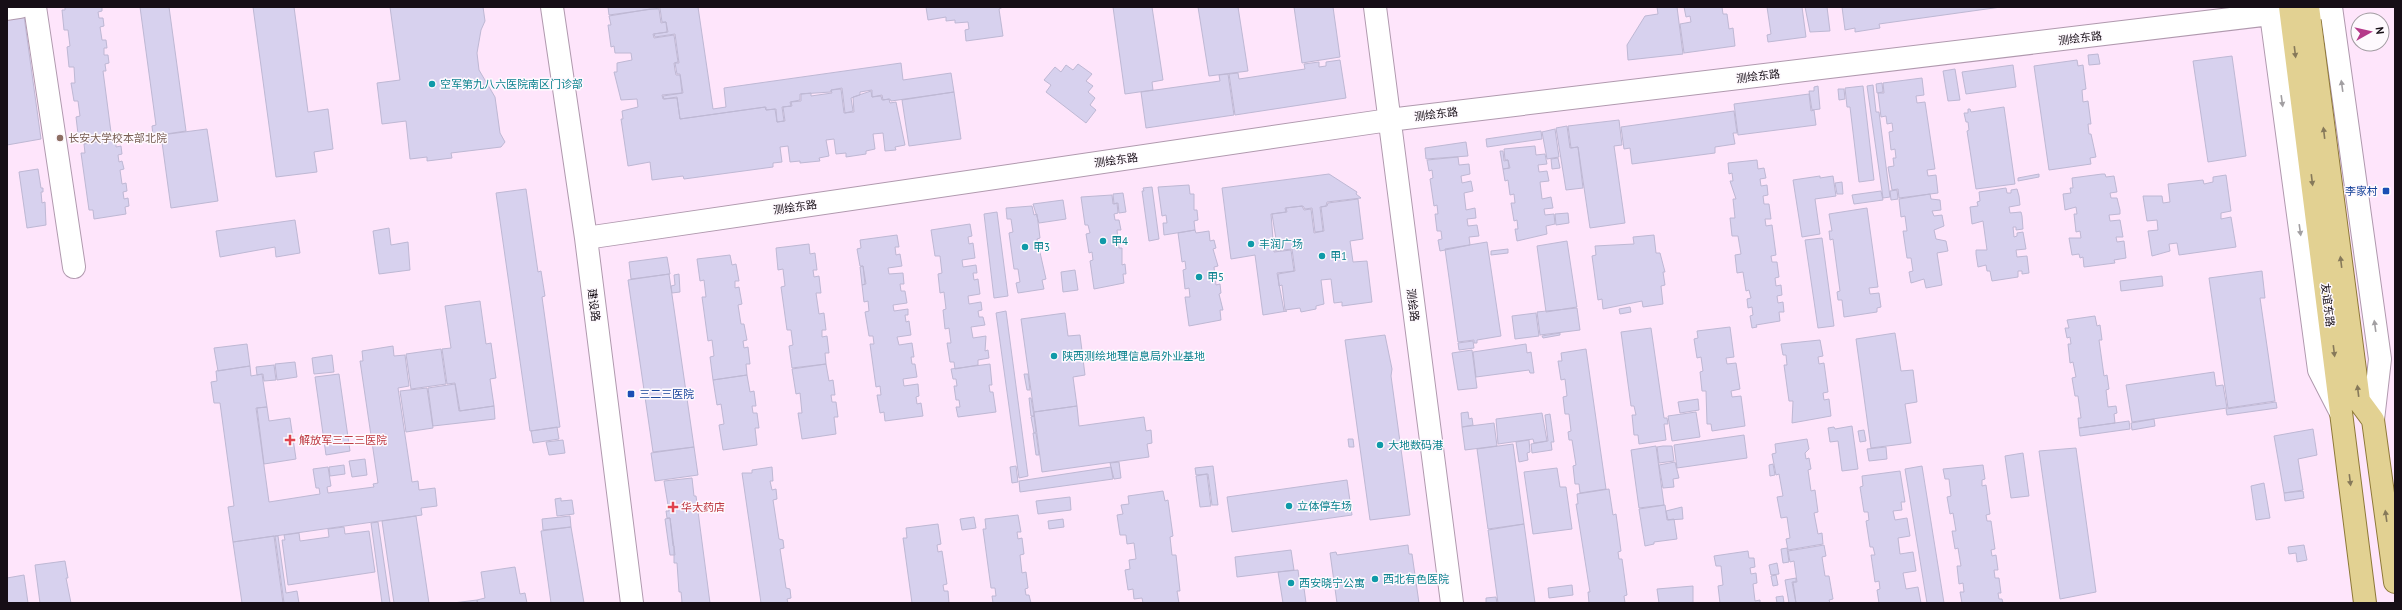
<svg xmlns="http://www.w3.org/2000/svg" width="2402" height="610" viewBox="0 0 2402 610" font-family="'PT Sans','Noto Sans SC',sans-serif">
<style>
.building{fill:#d7d1ee;stroke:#beb8d4}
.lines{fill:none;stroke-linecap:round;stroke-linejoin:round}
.minor-casing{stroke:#b099ae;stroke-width:24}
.major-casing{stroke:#8e7938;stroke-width:24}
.minor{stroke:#fff;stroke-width:22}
.major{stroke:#e2d192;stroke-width:22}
.oneway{fill:#86795a}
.oneway2{fill:#a29fa2}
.culture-dot{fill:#0f9aa8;stroke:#fef9fe;stroke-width:1.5}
.education-dot{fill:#8d6e63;stroke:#fef9fe;stroke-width:1.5}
.transit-dot{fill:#1a4fb4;stroke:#fef9fe;stroke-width:1.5}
.health-dot{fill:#e0444e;stroke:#fef9fe;stroke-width:1.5}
.labels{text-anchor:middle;stroke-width:3;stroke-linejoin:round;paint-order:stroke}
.street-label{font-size:11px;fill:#160e16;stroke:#fef9fe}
.culture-label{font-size:11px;fill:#0d838f;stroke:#fef9fe;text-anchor:start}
.education-label{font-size:11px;fill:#785e54;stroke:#fef9fe;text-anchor:start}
.transit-label{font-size:11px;fill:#164399;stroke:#fef9fe;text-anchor:end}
.health-label{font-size:11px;fill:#be3a42;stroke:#fef9fe;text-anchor:start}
</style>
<rect width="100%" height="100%" fill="#fee5fb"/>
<path class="building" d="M65,7H102V11L98,12L99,18H103L104,26L100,27L102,40H106L107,48H104V55H108L109,63L105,64L106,71H103L112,140L84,143L82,134H78L76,117L80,116L78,101H74L71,83H75L74,67H69L67,47L70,46L68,30H64L62,10H65Z
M140,7H169L186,131L153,136L152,126L156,125Z
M253,7H294L308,112L328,109L333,149L314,152L317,172L276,177Z
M390,7H483L485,21L481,30L477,53L479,70L495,97L500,133L505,142L501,147L451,153L452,158L427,161V157L410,159L406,121L382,124L377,83L400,80Z
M608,7H698L713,109L726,107L724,88L901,63L903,80L951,73L954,92L891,101L890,99L883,100L882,95L872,97V90L860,92V95L851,98L853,111L845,113L842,88L831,90V92L800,94V100L790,102L791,106L782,107L784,121L777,122L776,109L766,110V107L680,119L677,97L664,99L663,96L683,93L680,74H677L675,63H679L675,34L655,37L654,34L668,32L666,22H662L660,8L609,15Z
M926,7H1003L999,9L1003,36L966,41L965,30L969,29L968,22L955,23V20L946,21V17L928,20Z
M1113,7H1152L1163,80L1152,82L1153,90L1125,94Z
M1198,7H1238L1248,71L1209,76Z
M1294,7H1333L1340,57L1302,63Z
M1657,7H1677L1683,54L1628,60L1627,45L1645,16L1658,14Z
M1684,7H1722L1723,14H1727L1729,29L1733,28L1735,46L1684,53L1680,24L1691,22L1690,16L1686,17Z
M1767,7H1802L1806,37L1768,42L1767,35L1771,34Z
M1805,7H1827L1830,31L1810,32Z
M1842,7H2001L1879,24L1880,28L1855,32V28L1845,30Z
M23,9L41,139L7,145V11Z
M650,9H659L661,23L666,22L667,32L653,34L654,38L674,35L678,62L674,63L675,70L676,75H680L682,93L662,95L663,99L677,98L680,119L765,107L766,110L775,109L777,122L785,121L783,107L792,106L791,102L801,101V94L811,93V96L832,93L831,90L841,89L844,113L854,112L853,97L871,91L872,97L881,96L882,100L889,99L890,103L896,102L905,145L895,147L896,150L885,151L883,133L873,134L875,149L866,151V154L846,157V153L836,154L834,139L826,140L829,156L819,158L820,161L800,163V161L790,162L788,146L780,147L782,162L773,163V167L684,179L683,176L652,180L650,162L628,166L621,119H623L622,111L638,107L637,99L621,100L614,72H617V63L632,60L631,53H615L614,46L611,47L608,25H611L609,16Z
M2098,54L2100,64L2089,65L2088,55Z
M2232,56L2246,156L2208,162L2193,61Z
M1340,60L1346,98L1235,115L1229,74L1238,73L1239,79L1305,69L1304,64L1319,62V67L1326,66V62Z
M2077,60L2078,66L2083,65L2086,89L2082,90L2083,102L2088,101L2091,124H2088L2089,134H2091L2096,157L2090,158L2091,164L2049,170L2034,66Z
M1078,64L1092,74L1086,81L1093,86L1088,92L1095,98L1090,105L1096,110L1086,123L1046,92L1051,85L1044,80L1055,67L1061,72L1066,65L1073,70Z
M2013,65L2016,87L1966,94L1962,72Z
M1955,69L1960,100L1948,101L1943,71Z
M1228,74L1234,115L1146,128L1141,92L1220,81L1219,75Z
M1922,78L1924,95L1916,96L1917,103L1925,102L1935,169L1927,170L1928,176L1936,175L1938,193L1899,198L1898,189L1892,190L1888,167L1894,166L1893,158H1896L1895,149L1891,150L1889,132L1893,131L1892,123L1887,124L1886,116L1881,117L1878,93H1884L1883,83Z
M1882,83L1883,92L1877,93L1876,84Z
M1873,85L1876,112H1879L1890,197L1883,198L1867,86Z
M1818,86L1820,109L1812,110L1809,91H1814V87Z
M1863,86L1874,180L1859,182L1850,107H1847L1845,88Z
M1838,89H1844L1845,99L1839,100Z
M954,92L961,139L909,146L902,100Z
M1809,94L1811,111L1814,110L1816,125L1738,135L1734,104Z
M2004,107L2015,184L1976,189L1967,131L1969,130L1968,122H1966L1964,113H1968V109H1970L1971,112Z
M1734,111L1737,133H1733L1735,144L1715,147V153L1632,164L1630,148L1624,149L1621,127Z
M1619,120L1622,145L1614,146L1625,223L1590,228L1578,147L1571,148L1568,126Z
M1567,126L1570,148L1578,147L1583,188L1566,190L1556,128Z
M207,129L218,201L171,208L161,135Z
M1555,129L1559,157L1547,159L1542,132Z
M1541,131L1542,139L1487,147L1486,139Z
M116,139V147L121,146L122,154L118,155L119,162L122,161L124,169L120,170L122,184L126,183L127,191L123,192L124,199L128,198L129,206L125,207L126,214L94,219L93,210H89L81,153H85L84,144Z
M1466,142L1468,156L1426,159L1425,148Z
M1535,146L1536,155L1545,154L1547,164L1538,165L1539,172L1547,171L1549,181L1540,182L1542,199L1551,197L1553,208L1544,209L1545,215L1554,214L1555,224L1546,226L1547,234L1517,241L1515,229H1518L1517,220L1514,221L1511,203H1515L1514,194L1510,195L1508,180L1505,181L1503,169L1510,168L1508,160H1505L1504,149Z
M1500,151H1503L1504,161L1508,160L1509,168L1503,169Z
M1458,157L1459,165L1469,164L1470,174L1461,176L1462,183L1471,181L1473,191L1464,193L1466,210L1475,208L1476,218L1467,219L1468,226L1477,225L1479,236L1469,237L1470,245L1440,251L1438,240L1442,239L1441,231H1437L1435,214H1438L1437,205L1434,206L1430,179L1433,178L1432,170L1429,171L1427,160Z
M1558,158L1560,168L1552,169L1551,159Z
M1757,160L1758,169L1764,168L1766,178L1760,179L1761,186L1767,185L1768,195L1763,196L1764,204H1769L1771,219H1765L1766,226L1772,225L1776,255L1771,256L1772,262H1777L1779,277L1775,278L1776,286L1781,285L1782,295L1777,296L1778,303L1783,302L1784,312H1779L1780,321L1756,325L1757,327L1752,328L1750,316L1753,315L1752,307L1748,308L1747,299L1751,298L1749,290L1746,291L1743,272L1737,273L1735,255L1741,254L1738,236H1732L1730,218H1735L1733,199H1736L1730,181H1733L1732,173L1729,174L1728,163Z
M38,169L41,188H43V192H41L42,203L45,202L46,225L27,228L19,172Z
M1329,174L1357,192L1356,194L1361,198L1327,202L1326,206L1320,207L1323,231L1315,232L1312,208L1305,209L1303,206L1285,208L1286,212L1271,214L1274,252L1291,250L1294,271L1277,273L1284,311H1287L1263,315L1255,255L1231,259L1222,188Z
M2039,174V177L2018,181V178Z
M2102,174H2105L2106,177L2114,176L2117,192L2110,193L2111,198H2117L2120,210V214L2109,215L2110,221L2120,220L2123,237H2116L2117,242L2124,241L2126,258L2114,260L2115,263L2084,267L2083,257L2080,258L2079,254L2072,255L2069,238H2081L2080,231L2076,232L2074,214H2077L2076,207L2065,210L2063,194L2071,193L2070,188H2073L2072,178Z
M2226,175L2231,211L2221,213V219L2231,217L2236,247L2179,255L2177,243L2169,244L2170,251L2152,256L2148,231L2158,230L2157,220L2147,221L2143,196H2162L2163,203L2170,202L2168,184L2203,180L2204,184L2213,182V177Z
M1820,176V178L1833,176L1836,196L1815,199L1820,234L1802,237L1793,180Z
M1842,182L1843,194H1837L1835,183Z
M1189,185L1190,194H1194V210H1197L1198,220L1194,221L1195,230L1164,235L1163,223H1167L1166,215L1162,216L1158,187Z
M1152,187L1159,239L1149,241L1142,191H1144L1143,188Z
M2006,188L2007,193H2011V190L2017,189L2019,196L2020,205L2009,207L2010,213L2021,212L2022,216L2023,229L2016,230V227H2013L2014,237L2017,236V233L2023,232L2026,249L2016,250L2017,257L2027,256L2029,273L2022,274V271H2018V277L1992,281L1990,271H1987L1986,265L1978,267L1976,254V250H1987L1983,221L1972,224L1970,207L1978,206L1977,202L1980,201L1979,192Z
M526,189L538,272L541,271L545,296L542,297L560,427L530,431L496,193Z
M1897,190L1898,199L1891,200L1890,191Z
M1881,191L1883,200L1854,204L1852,195Z
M1123,193L1126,212L1119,213L1118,203L1114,204L1113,194Z
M1930,194L1931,199L1940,200L1941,210L1932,211L1934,216L1942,215L1944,226L1934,230L1936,239L1946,241L1948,251L1937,253L1942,285L1926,288L1924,279L1911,283L1909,272L1913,271L1911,258H1907L1903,231H1907L1905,216L1901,217L1899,199Z
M1112,195L1113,204L1117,203L1118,213L1114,214L1115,220H1119L1121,230H1117L1119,248H1122V265L1125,264L1126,274H1123L1124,283L1094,289L1090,261L1093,260L1092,252L1089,253L1086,234L1090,233L1088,225H1085L1081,197Z
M1358,199L1363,239L1350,241L1353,262L1367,261L1372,302L1342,306V302L1334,303L1331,279L1321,280L1324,304L1316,306V309L1301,312L1300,308L1285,310L1282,285L1279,286L1278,274L1295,271L1292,249L1274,251L1273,239H1276L1272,214L1287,212L1286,208L1302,206L1304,210L1311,209L1314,233L1324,231L1321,207L1327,206L1328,203Z
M1063,200L1066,219L1039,223L1033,204Z
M1032,206L1034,215L1037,214L1040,238L1037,239L1046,279L1042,280L1044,289L1018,293L1016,283L1020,282L1018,269H1014L1009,233L1013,232L1011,219H1007L1006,208Z
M1867,208L1878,287L1869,288L1870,294L1879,293L1881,307L1877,308V312L1844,317L1842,300H1838L1837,292L1840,291L1833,239L1830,240L1829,231H1832L1829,214Z
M997,212L1008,296L994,298L984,214Z
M1568,213L1569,223L1556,225L1555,214Z
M295,220L300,253L276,257L275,247L220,257L216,231Z
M970,224L972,236L968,237L969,244L973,243L975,258L962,260L963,267L976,265L977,273H973L974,280L978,279L980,294L968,296L969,304L981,302L982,310L978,311L979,317H983L985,325L971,327L973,338L986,336L985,351L988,350L989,358L978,360V365L955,369L954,362H950L947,343H951L949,328L945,329L943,310L946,309L944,292L940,293L938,274L942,273L940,256H935L931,230Z
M389,228L391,245L408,242L410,270L379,274L373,231Z
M1195,230L1196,233L1209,231L1210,241L1214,240L1216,248L1213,249L1218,266L1214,267L1216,285L1220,284L1221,293L1219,294L1223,310H1220L1221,320L1189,326L1185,297H1190L1189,288L1185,289L1183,270L1186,269L1185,261L1182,262L1178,233Z
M897,235L899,247H895L896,255L900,254L902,266L888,268L889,274L903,273L904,284H900L901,291H905L907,303L893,305L894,311L908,309V315H905L906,322L909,321L911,335L897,337L899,345L912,343L914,357H911L912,364H915L917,377L903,379L904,386L918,384L919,396L916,397L917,404L921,403L923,416L885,421L884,412L880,413L877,395H881L880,386L876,387L870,344H874L873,336H869L865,312L869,311L868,301L864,302L862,285L866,284L863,266H860L857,249L861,248L860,240Z
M1654,235L1656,253H1660L1665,272H1663L1665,285L1661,286L1663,304L1643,307L1642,301L1603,309L1602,299L1598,300L1592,256L1596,255L1595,246L1634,244L1633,237Z
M1822,238L1834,326L1818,328L1805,240Z
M1567,241L1577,307L1546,312L1537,246Z
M1487,242L1501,336L1477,340V343H1474V340L1458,342L1445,249Z
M809,244L810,254L815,253L817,270H813L814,277L819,276L821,293H816L819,314L824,313L826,330H822V337L827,336L829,353H825L826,364L792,368L789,346L793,345L791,330H787L781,287L785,286L783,269L778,270L776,248Z
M1508,249V253L1491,255V251Z
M730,255L732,265L736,264L739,281H735V288L739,287L742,304L738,305L741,324H744L747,340L743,341L744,348L748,347L750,364H746L747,375L713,380L710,357L714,356L712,340L708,341L702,297H706L704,280L700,281L697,259Z
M667,257L670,274L631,279L629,262Z
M863,266L865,284L862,285L860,267Z
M1075,270L1078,290L1063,292L1061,272Z
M2262,271L2265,298H2260L2275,401L2228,408L2209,278Z
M669,274L694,447L653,452L628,280Z
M679,274L680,292L672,293L671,286L675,285L674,275Z
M2162,276L2163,286L2121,291L2120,281Z
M480,301L486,344L491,343L496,378L490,379L494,406L460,411L455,383L447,384L442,349L451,348L445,306Z
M1630,307L1631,312L1620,314L1619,309Z
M1577,308L1580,330L1540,335L1537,312Z
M1006,311L1028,476L1019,478L996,313Z
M1065,313L1068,336L1080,335L1085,375L1073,377L1077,406L1034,412L1021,319Z
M1536,313L1539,336L1515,339L1512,316Z
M2095,316L2097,326L2100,325L2102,340H2099L2104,376L2107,375L2109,389L2106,390L2108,407L2116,406L2117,413L2114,414L2115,423L2079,428L2078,418H2081L2078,396H2075L2072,378L2076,377L2073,362L2070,363L2068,344H2071L2070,337L2067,338L2065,328H2069L2067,320Z
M1730,327L1734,357L1726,358L1727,364L1736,363L1740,389L1731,391L1732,397L1741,396L1745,426L1712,431L1711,424H1707L1706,391H1702L1700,372L1703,371L1701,357L1697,358L1694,339L1698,338L1697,331Z
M1651,328L1664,418H1667L1668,424H1664L1666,440L1639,444L1638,435H1634L1632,415H1636L1634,406H1631L1621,332Z
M1560,333V335L1543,338L1542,336Z
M1895,333L1901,371L1913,370L1917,402L1905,404L1911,443L1871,448L1856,339Z
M1385,335L1392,369L1391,376L1410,515L1370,520L1345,340Z
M1820,340L1823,356L1818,357L1819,364L1824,363L1828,392L1823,393L1824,400L1829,399L1831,416L1792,423L1793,401H1789L1784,365H1787L1786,355H1783L1781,344Z
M1473,341L1474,348L1459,350L1458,343Z
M247,344L250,366L218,371L214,348Z
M1526,344L1527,353L1531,352L1534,373H1530L1529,370L1476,377L1473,352Z
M393,346L394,356L405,355L409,386L398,388L412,482L418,481L419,490L435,488L437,506L421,508L422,515L233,542L228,507L234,506L220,403H214L211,382L217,381L216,371L250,366L251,376L262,374L267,407L256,408L269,502L320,494L319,488H316L313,469L328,467L331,486L327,487L328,493L374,487L373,484L378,483L360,361H363L362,351Z
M441,349L446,384L411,389L406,354Z
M1586,349L1606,489L1580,493L1579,484H1575L1573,466L1576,465L1572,440H1569L1568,432L1571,431L1569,414H1565L1563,397L1567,396L1565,379L1561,380L1558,361H1562L1561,353Z
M1472,350L1477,388L1458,390L1452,353Z
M332,355L334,372L314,374L312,358Z
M295,362L297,377L277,380L275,364Z
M826,364L829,381L833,380L835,395H831L832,402H836L838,417H834L836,434L802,439L798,413H802L800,393L796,394L792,369Z
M990,364L992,385H989L990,392H993L996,412L958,417L956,407H960L959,400H956L954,386H957L956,379H953L951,369Z
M274,365L276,380L264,381L263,374L257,375L256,367Z
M2214,372L2216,386L2223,385L2227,408L2132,422L2126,385Z
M339,374L350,451L326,455L315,377Z
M1024,374H1028L1030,390H1027Z
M747,375L750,392L754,391L756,406H752L753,413H757L759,428H755L757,445L723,450L719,425L724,424L721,404L717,405L713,380Z
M455,384L459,411L494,406L495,419L433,426L428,388Z
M427,388L433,428L406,432L400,391Z
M1029,398H1031L1034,416H1031Z
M1698,399L1699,410L1680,413L1678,402Z
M2276,402L2277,408L2227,415L2226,409Z
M1077,406L1079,426L1144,417L1146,431L1151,430L1152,443L1147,444L1149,457L1042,472L1034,412Z
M267,407L269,421L290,418L296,459L264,464L257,408Z
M1468,412L1469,419L1472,418L1473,425L1462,427L1461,413Z
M1696,412L1700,437L1672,441L1668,416Z
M1542,413L1547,441L1534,443L1533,439L1498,444L1496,419Z
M1550,414L1554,442H1551L1552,450L1532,453L1531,444L1548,441L1545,415Z
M1034,416L1036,432L1034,433L1031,417Z
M2154,419L2155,426L2132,430L2131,423Z
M2129,421L2130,429L2080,436L2079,428Z
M1494,423L1497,446L1465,450L1462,427Z
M1852,426L1858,469L1842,471L1838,441L1830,442L1828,428L1834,427L1835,429Z
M557,427L559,439L533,443L531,431Z
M2313,429L2317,455L2298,459L2303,490L2284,493L2274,436Z
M1864,430L1866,441L1860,442L1858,431Z
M1033,433H1036L1039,455H1036Z
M1744,435L1747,458L1677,468L1674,445Z
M1348,439H1353L1354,447H1349Z
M1807,439L1809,449L1805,453L1806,459L1809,458L1811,469L1808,470L1811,491L1815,490L1818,512L1814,513L1818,534L1822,533L1823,544L1788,550L1786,539L1790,538L1787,517L1781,518L1777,497L1783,496L1779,474L1776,475L1772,454L1776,453L1775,444Z
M563,440L565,453L549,455L546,442Z
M1529,440L1530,452L1527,453L1528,460L1519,462L1516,442Z
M1513,444L1524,524L1488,529L1477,449Z
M1656,446L1664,505L1639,508L1631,450Z
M1663,446H1672L1674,461L1659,463L1657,447Z
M694,447L698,475L655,481L651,453Z
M1886,447L1887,459L1869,461L1867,449Z
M2076,448L2096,592L2060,599L2039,451Z
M2023,453L2029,496L2011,498L2005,456Z
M365,459L367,475L352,477L349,461Z
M1119,462L1121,478L1114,479L1110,463Z
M1675,462L1679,478L1673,479L1674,487L1663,488L1659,465Z
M1773,464L1775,475L1770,476L1769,465Z
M344,465L345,474L330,476L329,467Z
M1983,465L1985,479L1982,480V486L1986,485L1990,514L1986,515L1987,521H1991L1995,549L1991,550L1992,556L1996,555L1998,570H1994L1995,578H1999L2001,593H1998L1999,599H2002L2003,603H1962L1960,592H1964L1963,583L1959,584L1957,566H1961L1958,548L1955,549L1952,531H1956L1953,513L1950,514L1947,497L1951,496L1949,479H1945L1943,469Z
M1016,466L1018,482L1012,483L1010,467Z
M1213,466L1218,505H1212L1208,474L1196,475L1195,468Z
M1922,466L1944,603H1927L1905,469Z
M772,467L773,481H770L772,490L776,489L777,499L773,500L779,539L783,540L784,548L780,549L786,588L790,589L791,598L787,599L788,603H761L742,473H752V470Z
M1111,467L1113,479L1020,492L1019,481Z
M1557,468L1560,487H1566L1572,529L1533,534L1524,472Z
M1900,471L1905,502H1901L1902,510L1893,511L1895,520L1907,518L1910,536L1898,538L1900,554L1913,552L1916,571L1903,573L1906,589L1918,587L1921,603H1879L1877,590L1880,589L1879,581L1875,582L1871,555H1875L1873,547H1870L1866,521L1869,520L1868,512H1864L1860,487L1863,486L1862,476Z
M1207,474L1211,506L1200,507L1196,476Z
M692,478L694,496H696L710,603H679L682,602L681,592H679L677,563H674V546H673L670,518H667L666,511H669L664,481Z
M1347,480L1352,515L1232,532L1227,497Z
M2264,483L2270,518L2256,520L2251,486Z
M1609,489L1613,515L1616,514L1621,551L1618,552L1619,559H1622L1627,595L1624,596L1625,603H1589L1588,592H1590L1576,504H1578L1577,494Z
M1163,491L1165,501L1168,500L1173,536L1170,537L1172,555H1176L1180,591H1177L1179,603H1143L1142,598L1134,599L1133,589L1128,590L1125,570L1130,569L1129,560L1136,559L1134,543L1127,544L1126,535H1120L1117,515L1123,514L1121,505L1129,504L1128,496Z
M2303,491L2304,498L2285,501L2284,493Z
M1070,497L1071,510L1038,514L1036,501Z
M561,498V501L572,500L574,514L557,516L555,499Z
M1665,505L1667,520L1674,519L1677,539L1654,542V544L1645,546L1639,509Z
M1682,507L1683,519L1668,520L1666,511Z
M1018,515L1021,532H1017L1018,539L1022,538L1024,554L1020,555L1022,573L1026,572L1028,588L1025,589L1026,595H1029L1031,603H993L992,596H996L995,588H991L983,529H986L985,519Z
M416,516L429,603H394L382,521Z
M570,516L571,527L543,530L542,519Z
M974,517L976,528L962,530L960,519Z
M670,518L675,555H670L665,519Z
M1063,519L1064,527L1049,529L1048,521Z
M378,522L390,603H382L371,523Z
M938,524L941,544L937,545L938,552L942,551L947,584L943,585L944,591H948L949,603H912L903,538H907L906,528Z
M1524,524L1535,603H1498L1488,530Z
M344,527L345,534L369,531L375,572L288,585L282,540H285L284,535L299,533L300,541L329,537L328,529Z
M571,527L584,603H551L541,531Z
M274,536L283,603H242L233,542Z
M275,536H278L286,593L297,591L299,603H284Z
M1408,545L1409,554H1412L1419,603H1337L1330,553L1336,552L1337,555Z
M1824,545L1826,556L1822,557L1825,576H1829L1833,599L1829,600L1830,603H1796L1793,582H1797L1794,561L1790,562L1788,551Z
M2304,545L2307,560L2297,562L2296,553L2289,554L2288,547Z
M1787,548L1789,562L1783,563L1781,549Z
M1291,550L1294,570L1237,577L1235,557Z
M1748,551L1749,558H1754L1755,567L1750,568L1751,574L1756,573L1757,583L1753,584L1755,601L1760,600V603H1720L1718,586L1723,585L1721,566H1716L1714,556Z
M65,561L68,578H66L71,603H40L35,565Z
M1777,563L1779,574L1771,575L1769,565Z
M515,567L520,594L525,593L527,603H478L477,600L485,598L481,572Z
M1298,570L1299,578L1301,577L1304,588L1306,603H1283L1278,572Z
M24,575L28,603H7V578Z
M1776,575L1778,585L1773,586L1771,576Z
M1796,578V582H1792L1796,603H1789L1785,580Z
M1572,585L1573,595L1549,598L1548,588Z
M1693,586V603H1659L1657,589Z
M1783,596L1784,603H1777L1776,597Z
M1496,597L1497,603H1486V598Z
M477,600V603H453Z"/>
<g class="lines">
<defs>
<path id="minor" d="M35,7L74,267
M552,7L586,238L632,603
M1375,7L1452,603
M2270,7L2319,370L2340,411
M2331,7L2380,359L2373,420
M7,9L20,7
M586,238L1389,120L2330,7"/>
<path id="major" d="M2290,7L2365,603
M2308,7L2359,401L2373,420L2395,582"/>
</defs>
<use href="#minor" class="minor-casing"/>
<use href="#major" class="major-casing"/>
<use href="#minor" class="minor"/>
<use href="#major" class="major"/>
</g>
<defs><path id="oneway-solid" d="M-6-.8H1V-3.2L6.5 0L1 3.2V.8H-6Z"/></defs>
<g class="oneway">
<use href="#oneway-solid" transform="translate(2295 52) rotate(83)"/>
<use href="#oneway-solid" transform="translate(2324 133) rotate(-97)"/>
<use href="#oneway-solid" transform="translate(2312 180) rotate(83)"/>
<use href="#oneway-solid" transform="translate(2341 262) rotate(-97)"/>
<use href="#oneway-solid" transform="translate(2334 351) rotate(83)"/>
<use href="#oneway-solid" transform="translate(2358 391) rotate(-97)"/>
<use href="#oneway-solid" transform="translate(2350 480) rotate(83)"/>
<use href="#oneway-solid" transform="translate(2386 516) rotate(-98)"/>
</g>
<g class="oneway2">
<use href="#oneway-solid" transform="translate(2342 86) rotate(-98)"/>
<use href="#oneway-solid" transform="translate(2282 101) rotate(82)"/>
<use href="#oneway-solid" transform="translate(2300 230) rotate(82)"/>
<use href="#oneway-solid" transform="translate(2375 326) rotate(-98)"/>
</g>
<g class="culture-dot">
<circle cx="432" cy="84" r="4"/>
<circle cx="1103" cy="241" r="4"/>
<circle cx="1251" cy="244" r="4"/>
<circle cx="1025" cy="247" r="4"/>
<circle cx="1322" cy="256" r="4"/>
<circle cx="1199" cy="277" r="4"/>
<circle cx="1054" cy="356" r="4"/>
<circle cx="1380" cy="445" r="4"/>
<circle cx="1289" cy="506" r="4"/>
<circle cx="1375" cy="579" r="4"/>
<circle cx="1291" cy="583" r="4"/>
</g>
<circle class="education-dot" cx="60" cy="138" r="4"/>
<g class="transit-dot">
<rect x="2382" y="187" width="8" height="8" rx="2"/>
<rect x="627" y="390" width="8" height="8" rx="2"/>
</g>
<g class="health-dot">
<path d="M288 434h4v4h4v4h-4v4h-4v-4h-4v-4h4z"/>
<path d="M671 501h4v4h4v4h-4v4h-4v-4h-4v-4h4z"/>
</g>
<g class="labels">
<g class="street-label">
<text transform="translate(2080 38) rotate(-7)" y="4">测绘东路</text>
<text transform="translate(1758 76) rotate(-7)" y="4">测绘东路</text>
<text transform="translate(1436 114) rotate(-7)" y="4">测绘东路</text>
<text transform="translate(1116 160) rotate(-8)" y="4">测绘东路</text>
<text transform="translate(795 207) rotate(-8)" y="4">测绘东路</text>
<text transform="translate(594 305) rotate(83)" y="4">建设路</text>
<text transform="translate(1413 305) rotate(83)" y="4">测绘路</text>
<text transform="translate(2328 305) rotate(83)" y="4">友谊东路</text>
</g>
<g class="culture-label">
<text x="440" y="88">空军第九八六医院南区门诊部</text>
<text x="1111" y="245">甲4</text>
<text x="1259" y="248">丰润广场</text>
<text x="1033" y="251">甲3</text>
<text x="1330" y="260">甲1</text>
<text x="1207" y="281">甲5</text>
<text x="1062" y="360">陕西测绘地理信息局外业基地</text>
<text x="1388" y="449">大地数码港</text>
<text x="1297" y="510">立体停车场</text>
<text x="1383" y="583">西北有色医院</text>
<text x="1299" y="587">西安晓宁公寓</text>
</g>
<g class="education-label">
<text x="68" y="142">长安大学校本部北院</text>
</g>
<g class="transit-label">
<text x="2378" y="195">李家村</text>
<text x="639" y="398" text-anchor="start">三二三医院</text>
</g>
<g class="health-label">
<text x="299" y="444">解放军三二三医院</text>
<text x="681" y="511">华太药店</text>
</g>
</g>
<rect width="2402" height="610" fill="none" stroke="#160e16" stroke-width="16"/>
<g transform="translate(2370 32) rotate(82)"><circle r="19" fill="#fef9fe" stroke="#a19ba1"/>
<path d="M0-3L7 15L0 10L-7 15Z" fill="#b5398a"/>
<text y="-6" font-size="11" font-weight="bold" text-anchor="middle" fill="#160e16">N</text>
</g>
</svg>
